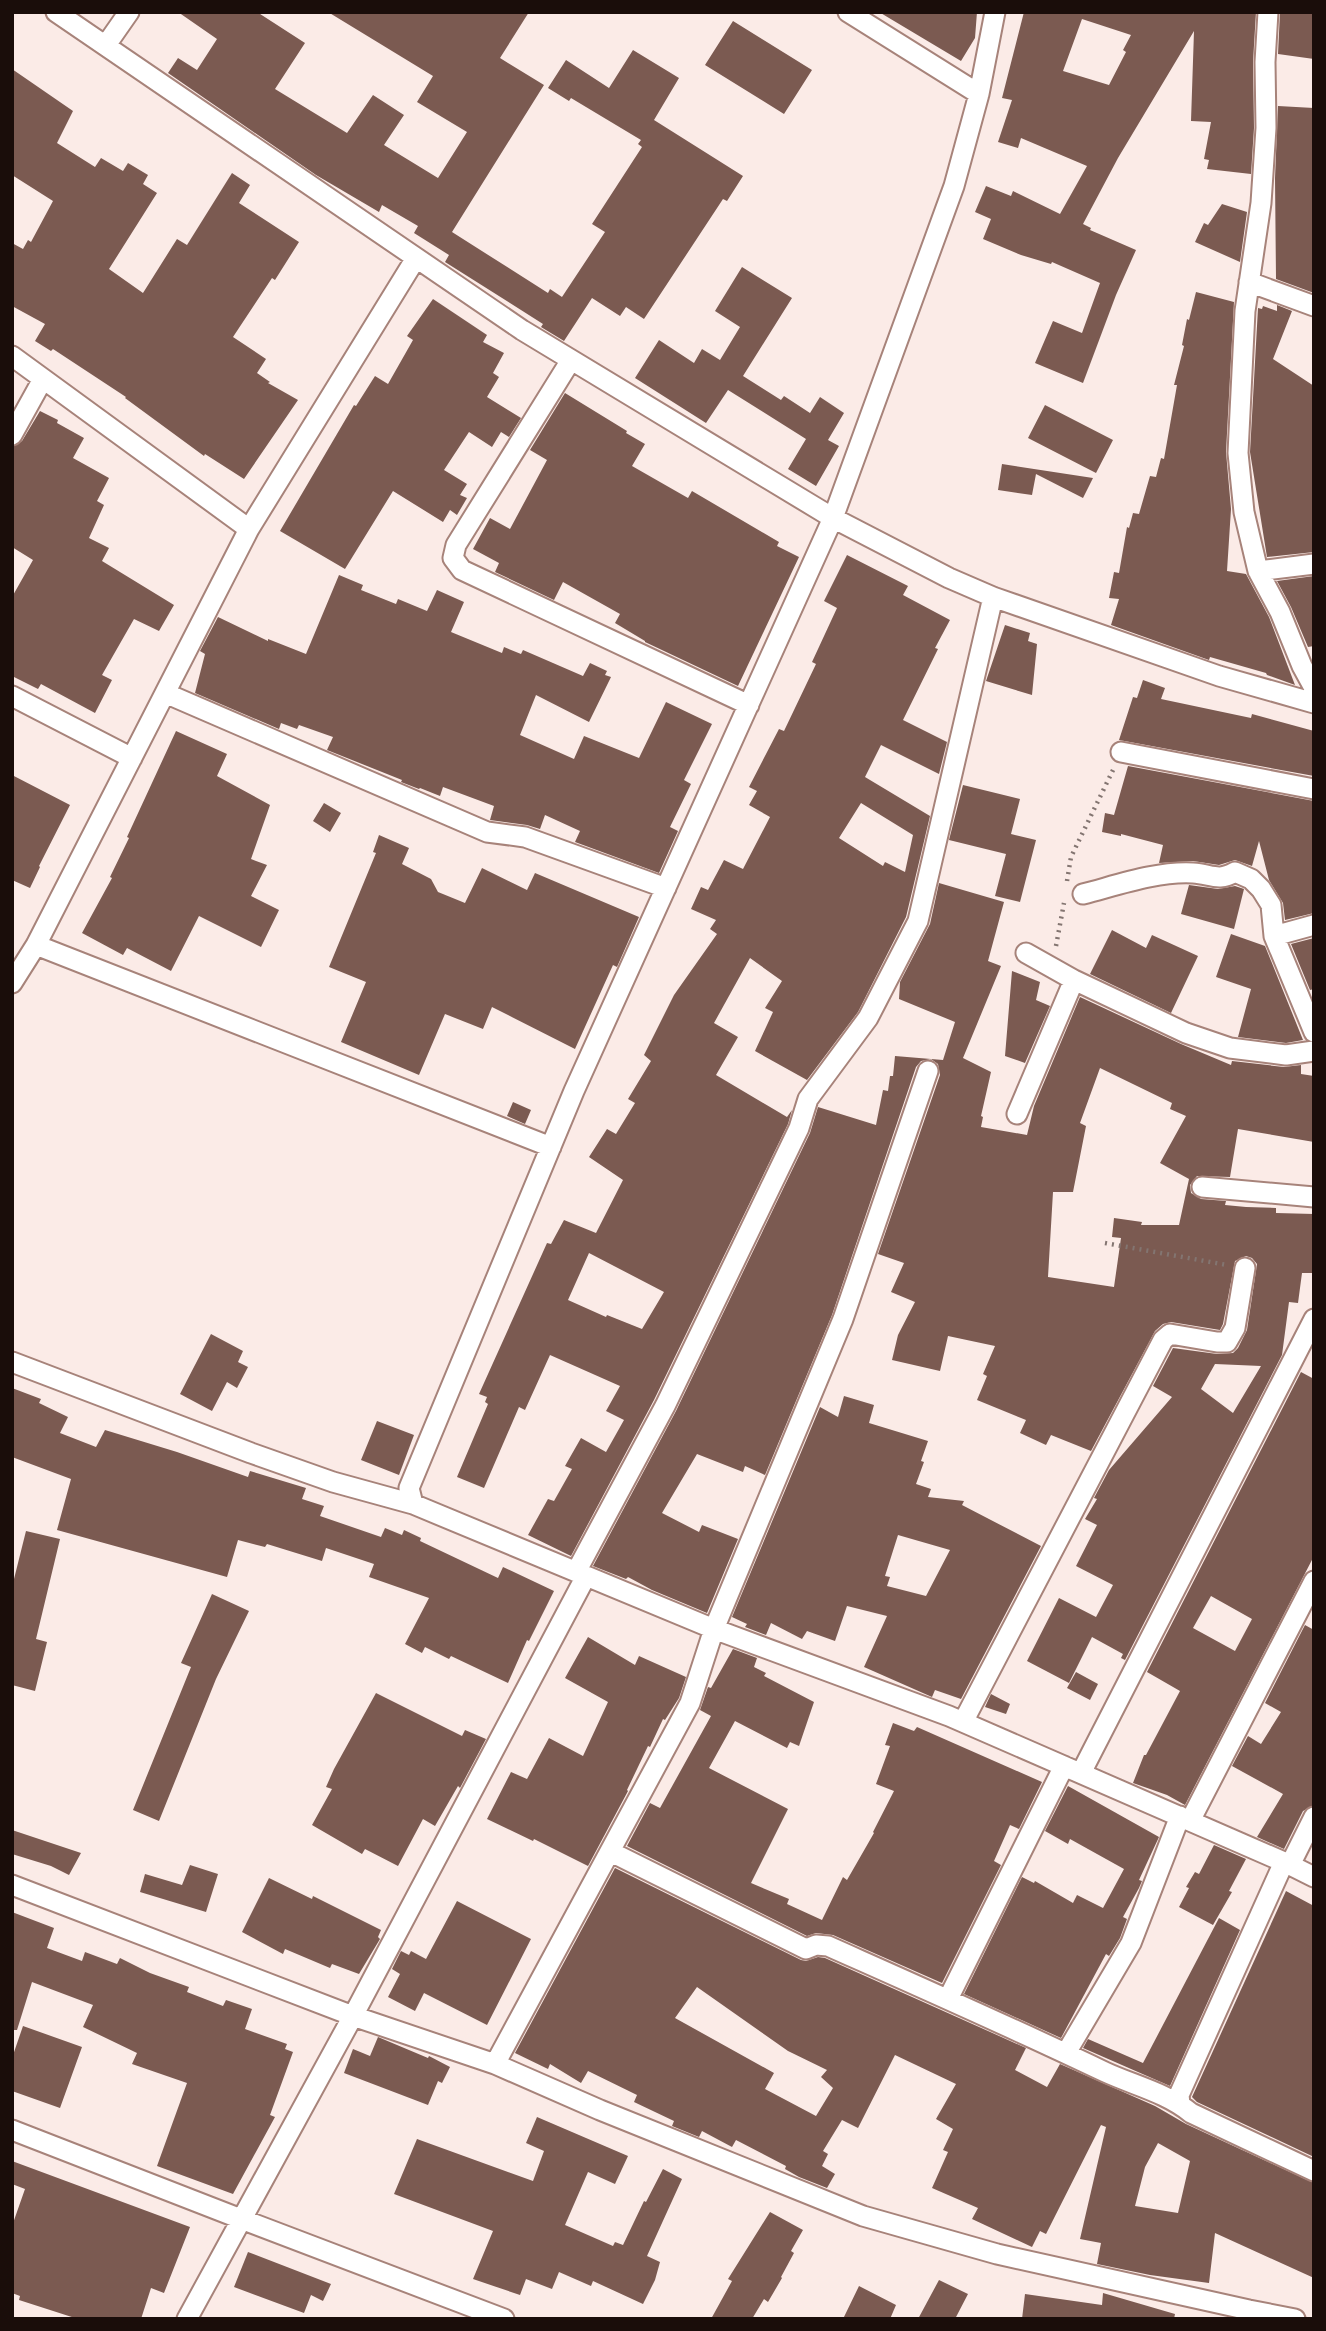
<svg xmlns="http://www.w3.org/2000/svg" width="1326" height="2331" viewBox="0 0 1326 2331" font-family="'Noto Sans',sans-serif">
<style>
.building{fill:#7b5a51;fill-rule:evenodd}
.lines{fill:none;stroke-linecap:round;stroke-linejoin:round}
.street-casing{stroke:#a7837a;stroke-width:23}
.path{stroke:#837571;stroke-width:4.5;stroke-dasharray:2 5;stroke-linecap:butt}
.street{stroke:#fff;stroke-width:19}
</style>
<rect width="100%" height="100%" fill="#fbebe7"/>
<path class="building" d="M178,12H257L305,43L275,89L347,133L373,95L404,115L384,145L438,178L467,132L417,102L433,76L328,12H529L500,58L544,85L452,232L548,293L550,289L562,297L605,232L592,224L642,147L638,144L641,140L571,98L569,101L548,88L566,60L609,88L633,50L679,78L654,120L743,176L727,201L723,199L644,319L626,307L620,316L592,298L564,341L541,327L543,324L445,262L449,255L414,233L418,226L382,205L379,212L316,175L168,73L178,58L197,70L217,39Z
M879,12H977L975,38L961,61Z
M1024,12H1256L1253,62L1254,128L1251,174L1207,169L1209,160L1204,159L1211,122L1191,121L1194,31L1118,158L1083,224L1091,228L1090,230L1136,250L1116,295L1083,383L1035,363L1053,321L1082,333L1100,283L1052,262L1051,264L1021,255L983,239L991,219L975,212L986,186L1011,196L1013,191L1060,214L1087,166L1021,138L1018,148L998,142L1012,100L1002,98ZM1082,19L1131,35L1123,50L1126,52L1109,85L1063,71Z
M1280,12H1314V59L1278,54Z
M733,21L812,70L784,114L705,65Z
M12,69L73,111L57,143L95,167L101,158L123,171L128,163L148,175L143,184L157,193L109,269L143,293L177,239L187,245L232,173L250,185L239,203L299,242L275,280L272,278L233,337L266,359L257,373L270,382L268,383L298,400L244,479L205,454L204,456L125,398L126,397L53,349L51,351L35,341L45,324L12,306V243L23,249L28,240L31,242L53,201L12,175Z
M1278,106L1314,108V293L1276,279L1275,178Z
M1222,204L1247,212L1240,262L1195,242L1204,223L1208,225Z
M742,267L792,298L743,376L781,400L784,396L810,413L820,397L844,413L828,440L839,446L816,486L788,469L806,439L728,390L706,423L635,378L659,340L694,363L702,349L720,360L740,327L715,311Z
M1196,292L1234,302L1226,452L1231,509L1227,571L1246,574L1269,617L1295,685L1267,675L1266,673L1210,657L1209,660L1111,625L1119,599L1109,598L1114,572L1119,573L1127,527L1129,528L1133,513L1139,514L1150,476L1156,477L1161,458L1164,459L1177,385H1174L1184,346L1182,345L1187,319L1189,320Z
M433,299L487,335L483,342L504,353L493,373L499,377L487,397L521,418L509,437L501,432L492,447L469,432L444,470L467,484L460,495L467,498L457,515L450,510L443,522L393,491L345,569L280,531L354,405L356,406L375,376L388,384L413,340L407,336Z
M1277,305L1292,311L1273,359L1314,386V552L1267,557L1250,452L1258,308L1262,309L1263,306L1277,311Z
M565,393L627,431L626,433L645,444L632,466L688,498L692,491L779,542L777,546L799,557L738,686L645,642V641L615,623L620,614L563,582L554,600L495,572L499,563L473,549L490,518L510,529L547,460L530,450Z
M1045,405L1113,440L1096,473L1028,438Z
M40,411L58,420L57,423L84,438L73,458L109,478L97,501L104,505L89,538L109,548L102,561L174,605L159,631L134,619L102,675L112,680L95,713L41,684L38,689L12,676V597L33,560L12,547V447L22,441Z
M1002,464L1034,469L1093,478L1083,498L1036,474L1032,495L998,490Z
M847,555L908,586L903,595L950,620L935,648L938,649L903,720L947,742L939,774L881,745L865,777L930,816L906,917L858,1012L807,1080L755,1051L773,1012L765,1008L782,981L750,958L714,1023L738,1037L716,1075L787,1117L792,1110L788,1124L654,1400L571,1556L528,1535L548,1499L554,1501L572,1469L565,1466L581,1438L606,1452L624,1420L606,1411L620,1386L550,1355L525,1410L519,1407L484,1488L457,1477L488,1404L485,1402L487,1397L479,1394L547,1243L551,1244L564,1220L596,1233L623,1180L589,1157L607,1129L616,1134L635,1103L628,1099L651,1061L644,1055L674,995L717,934L710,929L716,920L691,909L701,887L708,890L724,860L743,869L770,817L749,805L757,791L749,787L779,729L784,731L816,664L812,662L837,608L824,601ZM861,803L913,835L905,872L885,862L883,866L839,838ZM589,1253L664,1292L642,1329L607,1315L606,1317L568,1300Z
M339,575L363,585L361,590L396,604L398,599L427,611L437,590L464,602L451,632L502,653L504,647L521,654L523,650L583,676L590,663L607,671L605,675L611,677L589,722L536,695L520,735L574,759L584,736L639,758L666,702L712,724L684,780L691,784L670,827L678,831L659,873L575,842L580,831L545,815L540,829L527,825L490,820L494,806L443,787L440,796L420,788L419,789L401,782L402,780L327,750L333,737L299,725L297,729L281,723L279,729L195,693L205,654L200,651L218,617L268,641V639L306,654Z
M1314,576V646L1308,647L1291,607L1277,581Z
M1005,625L1030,633L1028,641L1037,644L1032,695L986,681Z
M1143,680L1165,688L1161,699L1251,718L1252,714L1314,731V776L1119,740L1133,697L1137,698Z
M176,731L227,754L217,776L270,805L251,859L267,865L251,896L279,910L261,947L199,916L171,971L127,948L123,955L82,933L112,878L110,877L129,838L127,837Z
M1128,766L1314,801V913L1285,920L1283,903L1269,880L1259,841L1252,866L1235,860L1219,865L1193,861L1159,863L1163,845L1121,834V836L1102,832L1105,813L1114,815Z
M12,775L70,805L39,866L40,867L30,888L12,880Z
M963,785L1020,799L1011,834L1036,840L1020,902L995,896L1006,854L949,840Z
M324,803L341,813L330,832L313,821Z
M379,835L409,848L402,864L431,879L438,892L465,903L482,868L527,890L535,873L639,917L617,967L613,965L575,1049L492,1007L483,1029L445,1014L419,1075L341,1042L366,982L329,967L376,853L373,852Z
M939,883L1004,902L988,961L1001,966L963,1058L991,1072L981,1116L983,1117L981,1127L1027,1135L1034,1106L1080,997L1181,1044L1231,1065L1232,1061L1284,1067L1301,1065V1074L1314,1076V1142L1238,1129L1230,1177L1197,1176L1190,1185L1191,1193L1201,1199L1226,1201L1225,1205L1246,1207L1276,1208V1213L1314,1214L1312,1273H1302L1298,1303L1289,1302L1282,1355L1125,1660L1121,1658L1123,1654L1092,1637L1069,1683L1027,1661L1059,1598L1096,1617L1113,1585L1076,1566L1097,1525L1085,1519L1097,1499L1094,1498L1109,1470L1172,1397L1153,1386L1173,1348L1217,1354L1233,1353L1238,1348L1247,1330L1257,1264L1252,1258L1246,1256L1235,1261L1223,1324L1220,1330L1171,1322L1163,1324L1155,1331L1091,1451L1051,1435L1046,1445L1020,1433L1026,1420L977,1400L987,1376L983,1374L995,1346L948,1336L940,1371L892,1360L898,1335L915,1302L891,1292L904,1263L878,1254L940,1075L938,1064L931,1059L921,1061L916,1067L832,1315L765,1475L745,1466L743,1472L697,1454L662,1513L699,1532L702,1525L738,1539L707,1613L652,1590L628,1577L626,1579L593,1566L676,1411L810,1133L818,1107L876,1125L883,1090L888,1091L890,1076H893L895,1056L943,1060L955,1022L899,999L900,982L930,924ZM1100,1068L1172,1103L1170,1109L1186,1116L1160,1163L1189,1179L1179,1225H1141L1142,1222L1114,1218L1112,1237L1121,1238L1114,1287L1048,1277L1053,1192H1073L1086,1126L1080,1123ZM1215,1364L1261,1366L1233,1413L1201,1389Z
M1189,885L1218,889L1235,886L1244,889L1234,929L1181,914Z
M1112,930L1146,948L1152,935L1198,956L1171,1013L1090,974Z
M1231,934L1265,946L1303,1040L1286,1043L1238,1037L1251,989L1216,977Z
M1314,938V989L1310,990L1291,944Z
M1012,971L1040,982L1036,1000L1050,1006L1025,1063L1005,1056Z
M513,1102L531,1110L525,1124L507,1116Z
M211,1334L243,1351L238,1362L248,1367L237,1388L227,1382L212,1411L180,1394Z
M1301,1372L1314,1379V1556L1185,1805L1167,1795L1133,1783L1144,1755H1146L1180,1691L1147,1672ZM1211,1596L1252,1619L1235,1651L1193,1628Z
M12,1388L41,1399L39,1403L68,1417L60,1433L96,1447L105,1430L177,1452L248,1477L250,1471L306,1488L302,1499L324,1506L320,1516L381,1537L385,1528L402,1535L404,1530L421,1538L420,1541L498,1578L503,1567L554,1591L529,1641L527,1640L508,1683L451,1656L449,1659L425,1647L422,1653L405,1644L429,1598L369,1577L374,1564L326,1548L322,1561L267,1544L265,1547L238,1540L227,1577L57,1530L71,1479L12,1457Z
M844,1396L874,1405L869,1423L928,1441L921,1461L924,1462L916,1484L931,1489L928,1497L964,1501L962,1505L1041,1546L961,1699L935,1690L932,1697L864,1667L887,1616L847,1606L835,1641L807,1631L802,1639L771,1623L766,1635L745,1627L747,1624L732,1617L820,1407L838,1417ZM898,1535L950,1550L926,1596L887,1586L890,1577L885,1576Z
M377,1421L414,1435L399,1475L361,1460Z
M26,1531L60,1539L36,1639L47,1642L35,1691L12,1685V1587Z
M212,1594L249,1611L216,1679L159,1821L133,1810L191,1667L181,1663Z
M1305,1625L1314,1630V1805L1303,1811L1284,1849L1257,1837L1283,1794L1232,1766L1248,1736L1261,1744L1281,1712L1265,1703Z
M588,1637L635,1665L639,1656L686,1677L679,1698L665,1720L663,1719L650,1747L648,1746L627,1790L628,1791L588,1866L534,1839L533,1841L487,1819L511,1772L527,1779L549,1738L583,1756L608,1702L565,1678Z
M733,1649L757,1658L754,1667L766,1673L764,1676L814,1702L799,1746L790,1742L787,1748L735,1721L709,1768L788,1809L751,1883L789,1899L787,1904L822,1920L843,1877L847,1880L874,1833L873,1832L894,1791L876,1784L890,1746L885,1745L893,1723L914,1731L917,1727L1042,1782L1019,1829L1010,1825L994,1861L1001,1865L942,1983L833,1935L816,1933L807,1936L627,1846L650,1803L660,1808L711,1716L700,1710L708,1687L711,1688Z
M1076,1672L1098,1684L1090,1700L1067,1688Z
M376,1693L462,1736L465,1730L486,1739L460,1788L458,1786L435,1826L423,1819L398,1866L365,1849L362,1854L312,1825L332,1789L326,1787L334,1769Z
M991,1694L1010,1704L1006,1714L985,1707Z
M1068,1786L1159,1837L1139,1880L1142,1881L1139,1888L1123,1917L1127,1919L1120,1938L1109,1956L1106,1954L1061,2038L964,1994L1022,1877L1034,1883L1035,1881L1073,1903L1077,1895L1103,1908L1124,1869L1070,1839L1068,1844L1045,1831Z
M12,1830L81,1853L69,1875L51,1866L12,1854Z
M1214,1845L1246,1859L1229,1891L1232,1892L1213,1925L1179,1907L1189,1888L1186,1887L1195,1872L1199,1874Z
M190,1865L218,1874L206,1912L140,1892L145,1874L182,1885Z
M615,1868L801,1960L806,1961L818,1957L825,1958L1026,2048L1015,2070L1047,2087L1060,2064L1155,2106L1186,2124L1314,2183V2278L1215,2233L1209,2283L1150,2275L1097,2264L1101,2243L1080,2239L1106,2127L1101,2125L1046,2234L1040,2231L1032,2247L972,2219L978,2208L932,2188L948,2152L943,2150L953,2129L936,2119L956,2084L895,2055L858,2128L842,2120L823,2151L828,2154L822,2166L835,2174L827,2188L799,2177L785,2169L786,2166L736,2140L732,2147L702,2131L699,2137L672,2126L674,2121L634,2102L637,2095L588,2071L581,2083L550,2064L548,2069L515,2053ZM697,1987L788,2051L827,2070L821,2077L833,2088L816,2116L765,2089L774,2073L675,2018ZM1158,2143L1190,2161L1178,2213L1135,2206L1145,2167Z
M269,1878L312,1899L313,1896L381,1930L378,1937L380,1939L359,1974L332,1964L330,1968L285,1949L283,1954L242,1932Z
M1286,1891L1314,1906V2157L1197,2102L1192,2097Z
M457,1901L531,1939L487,2025L424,1993L415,2011L388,1997L400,1974L392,1969L401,1951L409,1955L411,1951L426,1959Z
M12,1912L54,1928L47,1948L82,1961L85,1952L117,1964L120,1958L150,1973L189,1987L187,1992L223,2006L226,2000L252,2009L245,2029L287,2044L285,2049L293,2052L270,2115L275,2117L233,2194L157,2166L187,2083L132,2064L137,2053L83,2027L93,2005L32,1982L17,2030H12Z
M1219,1918L1240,1930L1170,2086L1083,2048L1088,2039L1143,2063Z
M23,2026L82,2047L60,2108L12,2091V2058Z
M378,2037L428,2058L429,2056L450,2067L442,2083L438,2081L428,2105L344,2073L353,2049L370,2056Z
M537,2117L628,2156L615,2184L588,2172L565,2225L613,2246L615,2242L623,2245L644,2201L646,2202L663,2169L682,2179L647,2256L660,2262L655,2280L643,2304L593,2281L591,2286L559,2272L552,2289L526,2279L520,2295L473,2279L493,2231L394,2194L417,2139L533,2181L544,2151L526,2143Z
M12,2161L190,2227L164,2293L151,2288L141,2319H78L19,2300L20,2296L12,2293V2226L25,2189L12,2184Z
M770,2212L803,2230L791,2251L794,2253L781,2277L782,2278L768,2302L764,2299L752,2319H711L732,2281L728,2279Z
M248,2252L331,2284L323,2301L311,2295L304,2313L234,2287Z
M939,2280L968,2294L955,2319H918Z
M859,2286L896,2305L890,2319H843Z
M1103,2293L1175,2314L1174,2319H1022L1025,2294L1102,2305Z"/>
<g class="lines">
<defs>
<path id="street" d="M56,12L522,330L833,518L949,578L993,597L1219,676L1314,703
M848,12L979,94
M995,12L979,94L954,186L833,518L574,1091L409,1488L413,1504L714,1629L949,1716L1284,1862L1314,1877
M1268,12L1265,62L1266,128L1261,203L1245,311L1238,453L1244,512L1258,571L1280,612L1302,666L1314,688
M106,45L129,12
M1249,282L1314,306
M12,356L249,529
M571,360L456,545L453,558L462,570L749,705
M12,435L43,379
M1258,571L1314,564
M165,693L487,832L525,837L666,888
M12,696L132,758
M1121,752L1314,789
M1083,894C1118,885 1157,871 1193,873C1211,874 1218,882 1235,872L1251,879L1261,889L1271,905L1274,936L1314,1032
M1274,936L1314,925
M36,945L551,1147
M1026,953L1074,980L1186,1033L1230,1048L1286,1055L1314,1051
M12,983L36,945L249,529L416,258
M1017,1114L1074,980
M1202,1187L1314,1197
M12,1362L251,1453L333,1482L413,1504
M576,1572L665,1406L799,1128L808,1099L868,1018L918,921L993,597
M963,1722L1163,1340L1170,1334L1217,1342H1227L1235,1328L1245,1268
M1081,1773L1314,1319
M1190,1821L1314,1581
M611,1852L806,1949L816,1945L828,1946C920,1987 1013,2028 1105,2072C1133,2085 1167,2093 1191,2113L1314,2171
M1290,1865L1314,1817
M12,1885L353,2016L495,2064L600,2110L863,2216L997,2254L1249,2310L1295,2319
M948,1999L1064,1766
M1066,2053L1131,1943L1180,1816
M495,2064L690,1703L714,1629L843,1319L928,1071
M1180,2104L1179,2095L1284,1862
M12,2130L241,2219L504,2319
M187,2319L353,2016L586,1576"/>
</defs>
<use href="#street" class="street-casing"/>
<path class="path" d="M1067,881L1071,857L1113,770
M1056,946L1064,903
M1105,1243L1227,1265"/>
<use href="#street" class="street"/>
</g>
<rect width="1326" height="2331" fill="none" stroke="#1a0d0a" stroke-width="28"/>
</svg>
